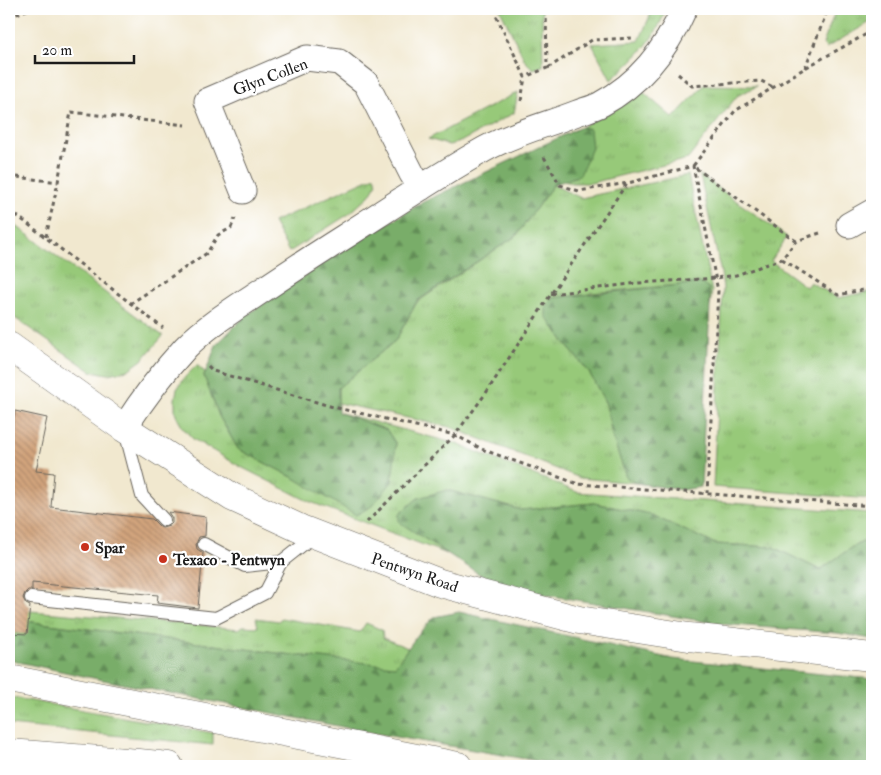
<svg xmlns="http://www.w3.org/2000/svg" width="881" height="775" viewBox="0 0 881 775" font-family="'IM FELL Double Pica',serif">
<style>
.grass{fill:url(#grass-tufts);stroke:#5a724a}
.forest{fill:url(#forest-firs);stroke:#4a6442}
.building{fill:url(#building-back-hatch)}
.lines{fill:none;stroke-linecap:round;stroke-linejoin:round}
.service-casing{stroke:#67635b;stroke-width:14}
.minor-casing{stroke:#67635b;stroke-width:27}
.tertiary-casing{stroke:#67635b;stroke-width:29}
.trunk-casing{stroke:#67635b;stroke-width:29}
.path{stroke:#67635b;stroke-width:3;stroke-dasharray:4 4;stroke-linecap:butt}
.service{stroke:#fff;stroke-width:12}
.minor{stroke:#fff;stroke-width:25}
.tertiary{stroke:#fff;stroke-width:28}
.trunk{stroke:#fff;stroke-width:28}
.poi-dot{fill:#c8321e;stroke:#fff;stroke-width:2}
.labels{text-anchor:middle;stroke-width:4.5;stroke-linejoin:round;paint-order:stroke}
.street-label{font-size:16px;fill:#1c1c1c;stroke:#fff}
.poi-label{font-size:16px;font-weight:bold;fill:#1c1c1c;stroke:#fff;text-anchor:start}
</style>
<defs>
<pattern id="grass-tufts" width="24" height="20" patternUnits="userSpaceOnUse" patternTransform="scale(1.25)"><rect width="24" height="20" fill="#97c979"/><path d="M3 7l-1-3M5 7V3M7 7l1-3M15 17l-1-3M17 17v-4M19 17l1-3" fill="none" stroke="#82ac68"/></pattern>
<pattern id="forest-firs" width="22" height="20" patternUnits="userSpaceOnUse" patternTransform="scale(1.25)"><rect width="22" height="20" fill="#79ad69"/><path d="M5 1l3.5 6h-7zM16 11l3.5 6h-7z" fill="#628c56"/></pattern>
<pattern id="building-back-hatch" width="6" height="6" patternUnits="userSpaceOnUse" patternTransform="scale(1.25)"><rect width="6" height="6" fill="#d2a47d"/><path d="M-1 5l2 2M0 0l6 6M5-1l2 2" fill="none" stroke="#aa8566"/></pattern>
</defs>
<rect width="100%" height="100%" fill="#fff"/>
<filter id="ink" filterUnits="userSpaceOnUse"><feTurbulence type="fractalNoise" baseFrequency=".02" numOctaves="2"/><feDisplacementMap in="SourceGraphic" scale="10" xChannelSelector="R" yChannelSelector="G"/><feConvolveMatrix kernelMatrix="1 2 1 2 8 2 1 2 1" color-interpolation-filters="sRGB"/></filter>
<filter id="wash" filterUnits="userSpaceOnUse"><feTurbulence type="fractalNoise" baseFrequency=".0096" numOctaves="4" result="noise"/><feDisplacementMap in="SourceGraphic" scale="20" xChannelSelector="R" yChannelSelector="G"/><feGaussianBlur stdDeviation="1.12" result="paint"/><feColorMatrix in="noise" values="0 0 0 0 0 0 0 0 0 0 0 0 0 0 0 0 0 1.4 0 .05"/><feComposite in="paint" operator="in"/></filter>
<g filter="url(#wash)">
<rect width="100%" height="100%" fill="#f1e8cf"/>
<path class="grass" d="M500,9H542L543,66L533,69L525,61Z
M653,9H666C655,41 636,58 611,80L592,44L639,41Z
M836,9H872V21L826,48L823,44Z
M704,85L757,86L737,96L688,159L591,183H572L563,181L580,175L590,129L581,127L629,102L643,92L673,118Z
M518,92L514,113L460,142L449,145L428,139Z
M688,175L712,291L710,306L709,288L700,283L591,293L546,316L567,346L589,372L606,404L612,435L626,476L636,483L580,478L450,427L338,403V388L396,340L417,302L516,236L553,185L581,198Z
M700,175L787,237L771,261L806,287L810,282L838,298L872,291V499L713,487L723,288L721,273Z
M375,176L377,183L369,196L349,214L289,252L273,222Z
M10,222H11L163,336L142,360L128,370L108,374L91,371L9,314V225Z
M197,365L205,372L204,376L219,416L238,449L294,478L387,430L337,412L457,444L577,492L872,513V538L852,547L820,570L773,547L715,544L651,515L594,503L521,510L447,490L433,545L447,554L308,501L241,467L193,439L182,427L175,412V399L177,389L185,377Z
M9,608L30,611L189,624L239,629L243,626L258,627L256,618L279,621L281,618L360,632L366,623L382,630L383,638L408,648L395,667L285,654L9,619Z
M9,697L213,733V745L9,725Z"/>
<path class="forest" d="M581,127L590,129L592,148L580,175L553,185L516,236L417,301L396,340L338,388V412L387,430L396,444L392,482L372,506L356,515L294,478L238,449L219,416L204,376L216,345L245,316L343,250L423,202Z
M700,283L709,288L710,306L701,487L682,490L636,483L626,477L612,435L606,404L589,372L567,346L546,316V308L552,298Z
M447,490L521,510L594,503L651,515L715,544L773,547L820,570L852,547L872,538V639L837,633L720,624L499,587L399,522V514L418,498Z
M459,612L673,659L872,679V766H567L373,733L88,677L9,660V619L285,654L395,666L419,633L434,617Z"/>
<g id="blocks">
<path class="building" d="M15,411L47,418L36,471L54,473L51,507L152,519L158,525L162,528L169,526L172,523V518L168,512L206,517L205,536L199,537L196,544L197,549L203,553L198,608L157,603L158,595L32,583V590H28L25,593L23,598L26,604L30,606L27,634L9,633V445Z"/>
</g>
</g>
<g filter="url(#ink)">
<use href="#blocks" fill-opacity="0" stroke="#67635b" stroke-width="1"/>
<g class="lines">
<defs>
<path id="service" d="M125,431L142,496L164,520
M204,544L245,566L281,562L315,535
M31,598L216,618L265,593L281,562"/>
<path id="minor" d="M243,191L207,101L307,58L339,62L366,83L412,174L421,188
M849,225L872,212
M124,428C142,400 163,372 186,347C206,327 231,311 255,295C285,275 314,256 344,237C391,207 437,176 485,149C514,133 546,125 577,113C585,110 594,108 601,104C640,83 667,48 684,9"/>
<path id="tertiary" d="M9,346L124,428L232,497L301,529L440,583L579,620L689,637L872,657"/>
<path id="trunk" d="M9,679L458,766
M9,753L139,763L169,766"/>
</defs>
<use href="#service" class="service-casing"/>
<use href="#minor" class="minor-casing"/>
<use href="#tertiary" class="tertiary-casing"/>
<use href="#trunk" class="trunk-casing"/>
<path class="path" d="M493,9L525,77L547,68L546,9
M9,17L29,9
M548,68L592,40L634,38
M805,68L828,9
M678,74L692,86L761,81L773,87
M521,101L525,77
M544,157L560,185L579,191L628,183L693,166L718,291L707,493
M9,176L58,182
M9,210C61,248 111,289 163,328
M820,233L796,241L782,259L838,295L872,288
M46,237L58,182L71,112L185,125
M796,241L693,166L735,111L805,68L872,31
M551,294L639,283L716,278L736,275L782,259
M130,304L207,253L218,235L231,228L235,218
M208,366L213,371L333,407L455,435L484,450L578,484L872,506
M367,522L455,435L486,393L551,294L627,183"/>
<use href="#service" class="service"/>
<use href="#minor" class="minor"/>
<use href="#tertiary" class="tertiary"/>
<use href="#trunk" class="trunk"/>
</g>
</g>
<g class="poi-dot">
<circle cx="85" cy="547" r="5"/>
<circle cx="163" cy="559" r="5"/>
</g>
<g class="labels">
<g class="street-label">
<text transform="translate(270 76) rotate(-21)" y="6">Glyn Collen</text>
<text transform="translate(415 572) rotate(19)" y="6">Pentwyn Road</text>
</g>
<g class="poi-label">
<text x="95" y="553">Spar</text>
<text x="173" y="565">Texaco - Pentwyn</text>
</g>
</g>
<rect width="881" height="775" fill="none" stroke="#fff" stroke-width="30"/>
<path d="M35 55v8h99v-8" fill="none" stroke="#1c1c1c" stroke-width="2.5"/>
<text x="42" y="55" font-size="15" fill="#1c1c1c" stroke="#ffffff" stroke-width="4" paint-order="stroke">20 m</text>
</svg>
